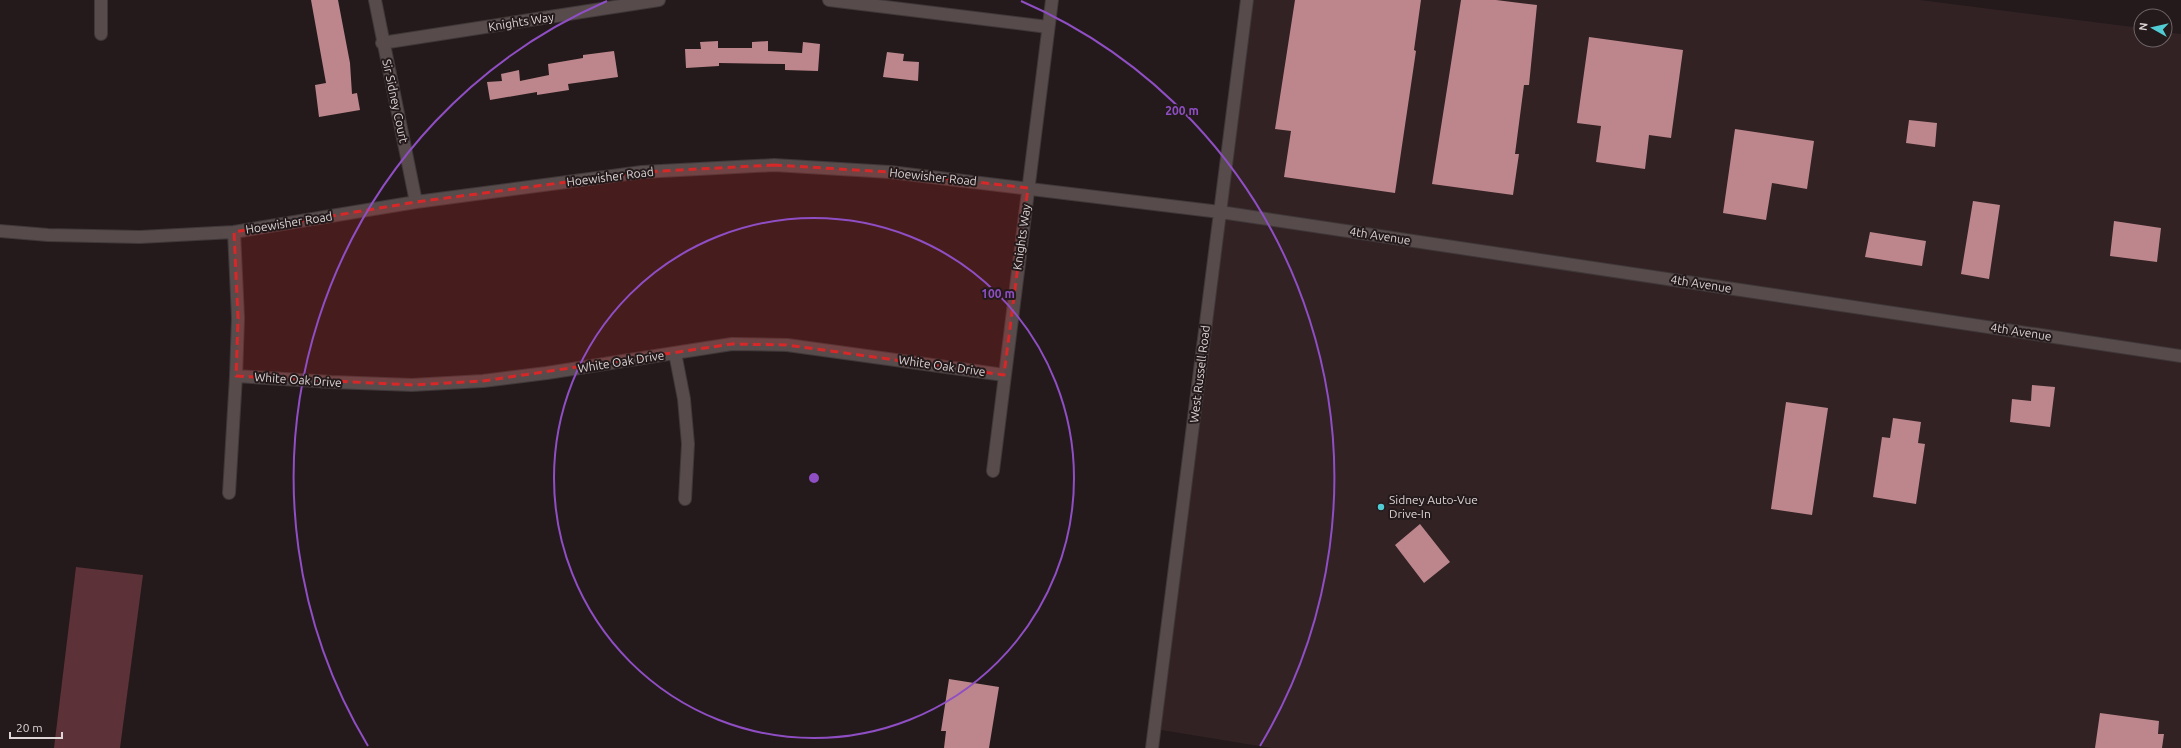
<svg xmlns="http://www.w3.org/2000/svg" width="2181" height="748" viewBox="0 0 2181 748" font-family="Ubuntu,sans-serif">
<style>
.built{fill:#322224}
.green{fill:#5c3137}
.building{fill:#bc868c}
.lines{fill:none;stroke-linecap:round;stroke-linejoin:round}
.minor-casing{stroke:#3f3738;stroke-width:14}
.minor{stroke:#574b4c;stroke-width:12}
.marked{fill:#d62828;fill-opacity:0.2;stroke:#d62828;stroke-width:3;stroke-dasharray:8 5;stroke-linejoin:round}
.ring{fill:none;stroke:#8f4ec4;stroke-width:2}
.poi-dot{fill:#51ccd4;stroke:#241a1b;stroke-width:1.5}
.labels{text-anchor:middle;stroke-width:4;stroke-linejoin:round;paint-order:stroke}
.street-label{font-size:12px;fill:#ddd5d6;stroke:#241a1b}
.poi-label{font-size:12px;fill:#ddd5d6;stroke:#241a1b;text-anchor:start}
.centre{fill:#8f4ec4;stroke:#241a1b;stroke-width:2}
.ring-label{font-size:12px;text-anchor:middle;font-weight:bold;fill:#8f4ec4;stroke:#241a1b;stroke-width:4;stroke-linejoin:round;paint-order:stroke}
</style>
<rect width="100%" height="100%" fill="#241a1b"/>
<path class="built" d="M1247,0H1920L2141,28V40H2165V32L2181,34V748H1271L1155,729Z"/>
<path class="green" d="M76,567L143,575L120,748H54Z"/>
<path class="building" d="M311,0H338L350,63L352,94L357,93L360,110L319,117L315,85L326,83Z
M1295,0H1421L1414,50L1416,51L1395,193L1284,177L1291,131L1275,129Z
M1461,0H1496L1537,5L1529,85H1524L1515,154H1519L1513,195L1432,184Z
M1589,37L1683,50L1671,138L1649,135L1645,169L1596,162L1601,126L1577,123Z
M718,41V48H752V42L768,41V51L802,53L803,42L820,44L818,71L785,70V64L719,63V66L686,68L685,49H701L700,42Z
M614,51L618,77L568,84L569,90L537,95V92L490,100L487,82L502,81L501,74L519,70L520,81L549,75L548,64L583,58V55Z
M887,52L904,54L903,61L919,62L918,81L883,77Z
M1909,120L1937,123L1935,147L1906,143Z
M1735,129L1814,141L1807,189L1772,183L1766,220L1723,213Z
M1973,201L2000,205L1989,279L1961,274Z
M2114,221L2161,228L2157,262L2110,256Z
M1870,232L1926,241L1922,266L1865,257Z
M2032,385L2055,387L2050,427L2010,422L2012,399L2031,401Z
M1786,402L1828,408L1812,515L1771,509Z
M1893,418L1921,422L1918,443L1925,444L1916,504L1873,497L1882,437L1890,438Z
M1420,524L1450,562L1424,583L1395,545Z
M949,679L999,687L989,748H944L946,731H941Z
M2100,713L2159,721L2158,734H2164L2162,748H2095Z"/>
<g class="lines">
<defs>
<path id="minor" d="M375,0L416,202
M829,0L1048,27
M101,34V0
M382,43L659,0
M0,231L48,235L140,237L234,232L416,202L642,172L774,165L890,172L1220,212L2181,356
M675,353L684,399L688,444L685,499
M236,376L331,382L412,385L483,381L547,373L732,344L787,345L1004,375
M993,471L1052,0
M229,493L236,376L238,318L234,232
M1152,748L1247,0"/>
</defs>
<use href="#minor" class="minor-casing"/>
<use href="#minor" class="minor"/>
</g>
<path class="marked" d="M774,165L890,172L1028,188L1004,375L787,345L732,344L483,381L412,385L236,376L238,318L234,232L416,202L642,172Z"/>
<g class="ring">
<circle cx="814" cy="478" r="260"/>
<path d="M368 746A520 520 0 0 1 607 1M1021 1A520 520 0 0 1 1260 746"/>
</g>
<circle class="poi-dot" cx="1381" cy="507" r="4"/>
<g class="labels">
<g class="street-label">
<text transform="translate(521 22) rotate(-9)" y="4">Knights Way</text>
<text transform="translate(395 101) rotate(78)" y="4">Sir Sidney Court</text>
<text transform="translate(610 177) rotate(-7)" y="4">Hoewisher Road</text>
<text transform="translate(933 177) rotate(6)" y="4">Hoewisher Road</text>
<text transform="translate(289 223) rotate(-9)" y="4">Hoewisher Road</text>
<text transform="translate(1380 236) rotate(9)" y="4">4th Avenue</text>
<text transform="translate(1022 237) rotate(-82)" y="4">Knights Way</text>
<text transform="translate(1701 284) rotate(9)" y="4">4th Avenue</text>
<text transform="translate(2021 332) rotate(9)" y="4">4th Avenue</text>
<text transform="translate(621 362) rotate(-9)" y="4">White Oak Drive</text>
<text transform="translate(942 366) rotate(8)" y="4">White Oak Drive</text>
<text transform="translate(1200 374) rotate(-83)" y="4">West Russell Road</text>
<text transform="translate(298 380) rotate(4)" y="4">White Oak Drive</text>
</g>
<g class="poi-label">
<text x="1389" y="504">Sidney Auto-Vue<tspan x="1389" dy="14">Drive-In</tspan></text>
</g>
</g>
<circle cx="814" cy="478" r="6" class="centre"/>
<g class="ring-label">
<text x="1182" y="115">200 m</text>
<text x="998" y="298">100 m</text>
</g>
<g transform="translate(2153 28) rotate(278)"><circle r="19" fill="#241a1b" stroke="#6e6566"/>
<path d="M0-3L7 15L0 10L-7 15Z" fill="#51ccd4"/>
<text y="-6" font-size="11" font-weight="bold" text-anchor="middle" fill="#ddd5d6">N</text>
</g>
<path d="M10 732v6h52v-6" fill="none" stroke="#ddd5d6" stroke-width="2"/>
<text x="16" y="732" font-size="12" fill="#ddd5d6" stroke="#241a1b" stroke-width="3" paint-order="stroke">20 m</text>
</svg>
